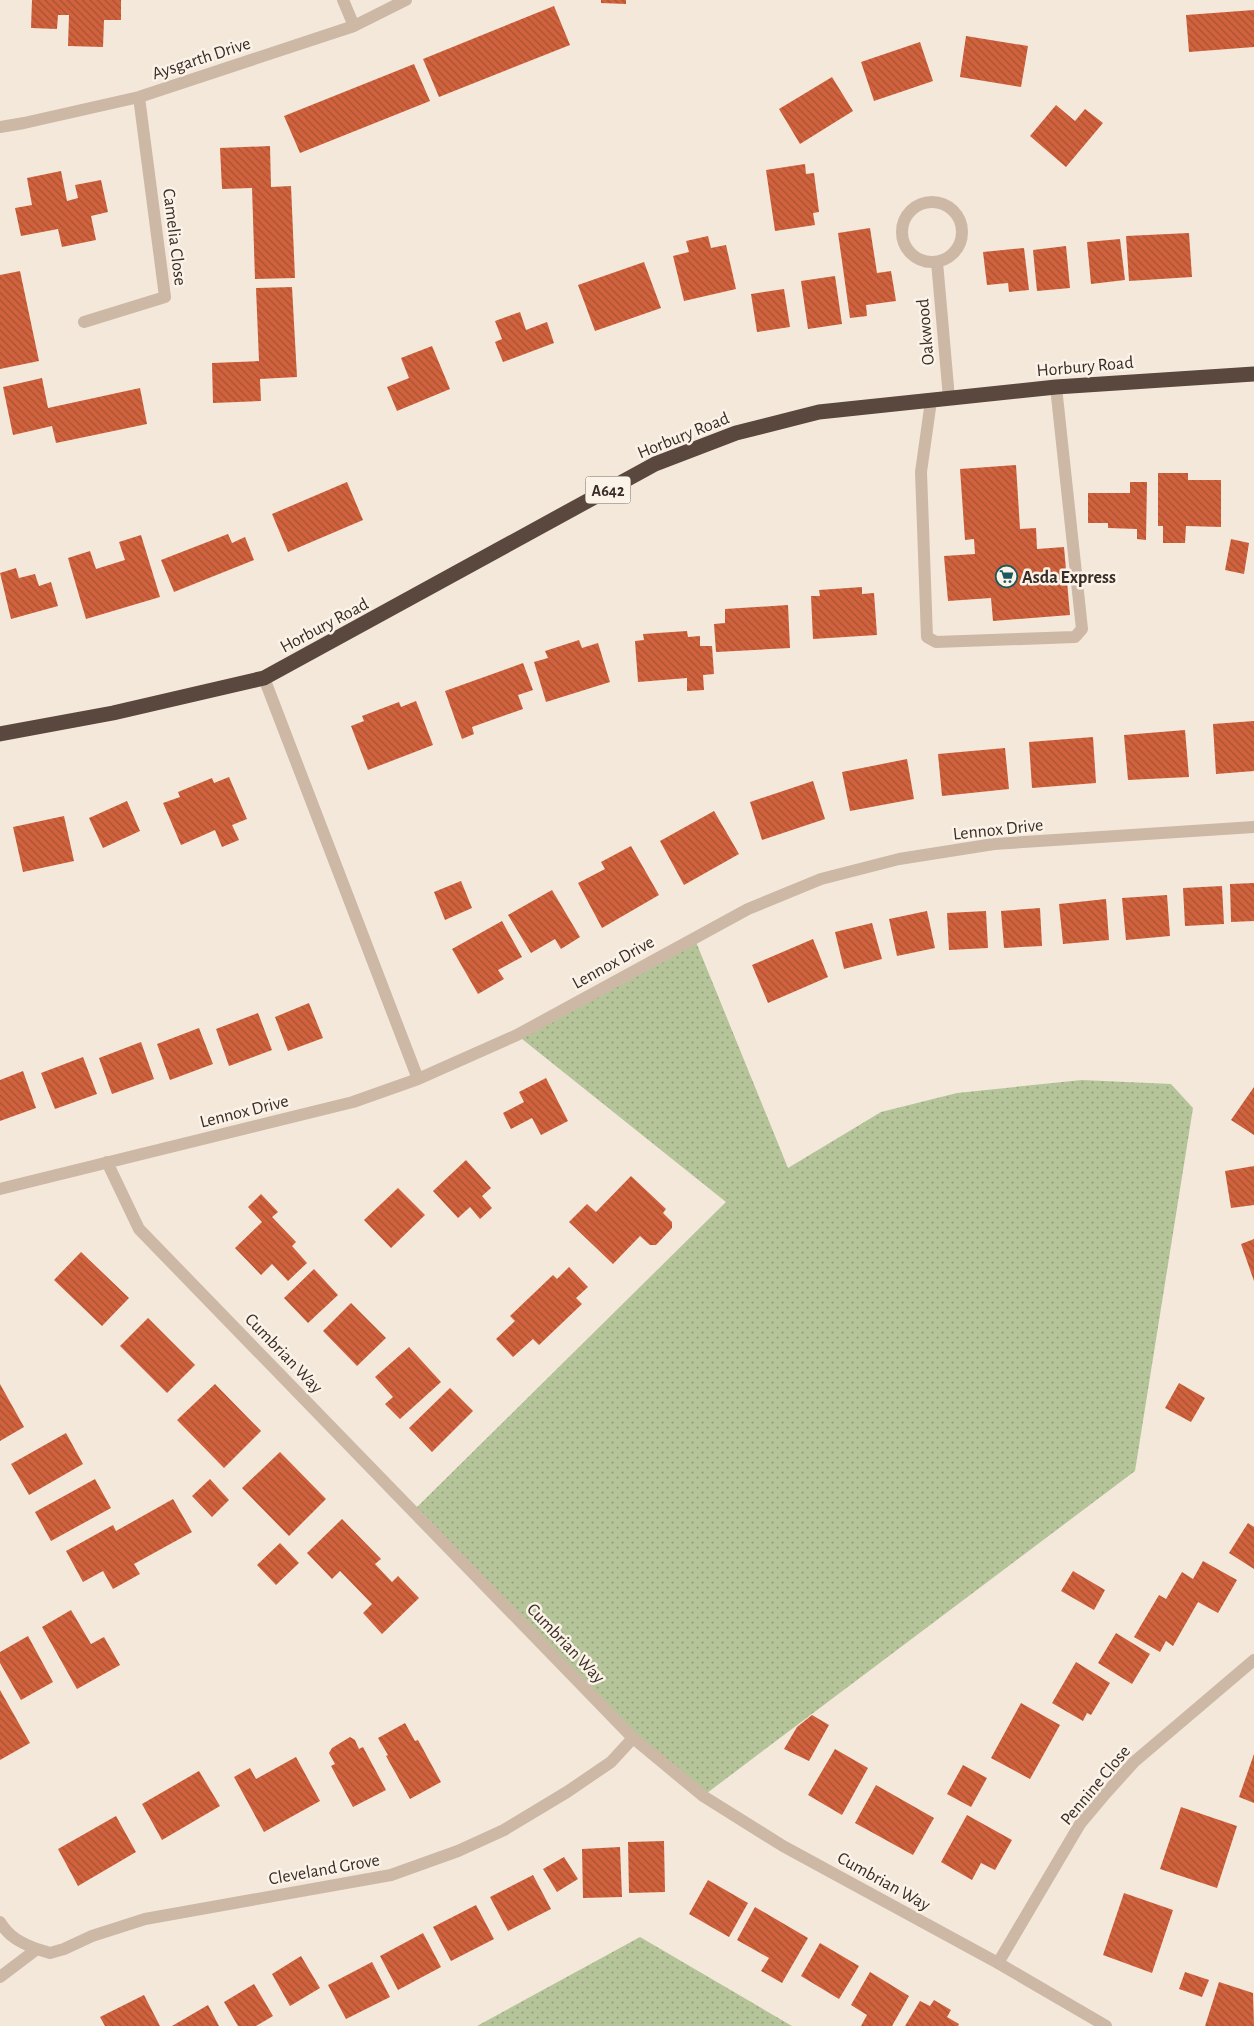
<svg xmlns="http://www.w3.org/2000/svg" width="1254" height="2026" viewBox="0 0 1254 2026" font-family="'Alegreya Sans',sans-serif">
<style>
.grass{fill:url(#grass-dots)}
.building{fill:url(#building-back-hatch)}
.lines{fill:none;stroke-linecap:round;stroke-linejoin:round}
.minor{stroke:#cdb8a6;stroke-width:12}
.highway{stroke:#5a473e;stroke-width:15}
.labels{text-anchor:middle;stroke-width:5;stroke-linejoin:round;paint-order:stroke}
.shield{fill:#fbf2e8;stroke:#736861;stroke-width:1}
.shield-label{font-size:16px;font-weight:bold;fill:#392d27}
.street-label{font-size:18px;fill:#392d27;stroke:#fbf2e8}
.poi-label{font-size:18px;font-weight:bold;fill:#392d27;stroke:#fbf2e8;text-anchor:start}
</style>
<defs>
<pattern id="grass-dots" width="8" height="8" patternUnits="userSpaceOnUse" patternTransform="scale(1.25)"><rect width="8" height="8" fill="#b6c599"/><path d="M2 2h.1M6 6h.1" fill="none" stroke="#95a07d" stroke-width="1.8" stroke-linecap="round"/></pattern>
<pattern id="building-back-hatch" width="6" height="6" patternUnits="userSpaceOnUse" patternTransform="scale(1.25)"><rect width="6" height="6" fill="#d0623d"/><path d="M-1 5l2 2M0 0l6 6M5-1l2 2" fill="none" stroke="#aa5133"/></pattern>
</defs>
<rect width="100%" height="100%" fill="#f4e8db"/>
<path class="grass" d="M694,937L788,1168L881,1112L957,1093L1082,1080L1171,1084L1193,1108L1135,1471L703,1796L633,1738L414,1510L726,1202L517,1035Z
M640,1937L792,2026H477Z"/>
<path class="building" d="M32,0H121V20H104L103,47L68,46L69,15H58L57,29L31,28Z
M601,0H626V4L601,3Z
M554,6L570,45L439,97L423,59Z
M1254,10V47L1189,52L1186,15Z
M966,36L1028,46L1021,87L960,77Z
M920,42L933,81L874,101L861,62Z
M414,64L430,101L300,153L284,116Z
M832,77L853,111L800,144L779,109Z
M1056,105L1075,121L1085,109L1103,123L1066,167L1030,136Z
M270,146L271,187L291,186L295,278L255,279L252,188L222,189L220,148Z
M805,164L806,174L814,173L819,212L813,213L815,225L775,231L766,170Z
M61,171L67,201L78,198L75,185L101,180L108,212L91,216L96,240L62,247L58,229L21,236L15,208L32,205L27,178Z
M870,228L877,273L891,271L896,301L866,305L867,316L850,318L838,233Z
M1189,233L1192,277L1129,281L1126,236Z
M708,236L711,248L726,245L736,289L684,301L673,256L689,252L686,241Z
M1120,239L1125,280L1091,284L1087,242Z
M1066,246L1070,288L1037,291L1033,250Z
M1024,248L1029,290L1009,292L1008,283L987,285L983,252Z
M644,262L661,308L595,331L578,285Z
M20,271L39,361L0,369V275Z
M835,276L842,324L808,329L801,281Z
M292,287L297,377L260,379L261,401L213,403L212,363L259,361L256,288Z
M784,289L790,327L757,332L751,294Z
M520,312L526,330L547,322L554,343L503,362L495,342L502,339L495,321Z
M432,346L450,389L397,411L387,387L409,378L401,358Z
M42,378L48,408L140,388L147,424L56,443L52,426L13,435L3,387Z
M1016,465L1020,529L1036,528L1037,549L1064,547L1070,615L993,621L991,598L948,601L944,556L975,554L974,539L965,540L960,469Z
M1158,473H1188V480H1221V527L1186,526L1185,543H1163V526H1158Z
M347,482L363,520L288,552L272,514Z
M1130,482H1147L1146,540L1137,539V529L1108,528V523H1088V493H1130Z
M228,534L232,543L245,537L254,560L174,592L161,560Z
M141,535L160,597L86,619L68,558L90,551L96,569L125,560L119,542Z
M1231,539L1249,543L1244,574L1225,570Z
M16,568L19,578L35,574L39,586L51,582L58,606L11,619L0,573Z
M862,587V594L874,593L877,635L813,639L811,596H820L819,590Z
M788,605L790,648L716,652L714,624L725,623V609Z
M687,631L688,637L700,636V646H712L714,674L703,675L704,690L687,691V678L638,682L635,641L644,640L643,634Z
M579,640L582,648L598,643L610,682L546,702L534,662L548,658L545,651Z
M523,663L533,690L518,695L523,709L472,727L474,734L462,739L445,691Z
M416,701L433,745L368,770L351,726L364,721L362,716L399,702L401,707Z
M1254,721V771L1216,774L1213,724Z
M1185,730L1189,777L1128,780L1124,735Z
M1093,737L1096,783L1032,788L1029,742Z
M1005,748L1009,789L942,796L938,754Z
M907,759L914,799L850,811L842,772Z
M229,777L247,819L232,825L239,840L222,847L215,830L181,845L163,803L180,797L178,792L212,778L214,783Z
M813,781L825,819L762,840L750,802Z
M127,801L140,831L103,848L89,818Z
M714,811L739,854L684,885L660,841Z
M64,816L74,861L23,872L13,827Z
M631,846L659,895L602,928L578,883L605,869L601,862Z
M461,881L472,908L445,920L434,892Z
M1254,883V921L1231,922L1230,884Z
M1222,886L1224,924L1185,926L1183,888Z
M552,890L580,937L561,949L555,939L531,953L508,915Z
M1167,895L1170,936L1126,940L1122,898Z
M1106,899L1109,940L1063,944L1059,904Z
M1040,908L1042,946L1004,948L1001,911Z
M927,911L935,948L897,956L889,919Z
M986,911L988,948L949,950L947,913Z
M502,921L522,957L498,970L504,979L478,994L452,949Z
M872,923L882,959L844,969L835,932Z
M813,939L828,977L768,1003L752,965Z
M309,1003L323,1038L288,1051L275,1017Z
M258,1013L272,1050L229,1066L216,1029Z
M199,1028L213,1064L170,1080L157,1044Z
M141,1042L154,1079L112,1094L99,1058Z
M83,1057L97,1094L55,1109L41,1073Z
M23,1071L36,1108L0,1121V1080Z
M546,1078L568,1121L541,1135L532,1118L511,1129L503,1113L524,1102L519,1092Z
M1254,1087V1135L1231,1120Z
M466,1160L491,1188L482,1196L492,1208L480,1219L470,1207L458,1218L433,1191Z
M1254,1166V1205L1231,1208L1225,1171Z
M631,1176L666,1209L663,1213L672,1222V1228L656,1245H650L640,1236L613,1264L569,1222L587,1204L596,1212Z
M398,1188L425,1215L391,1248L364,1220Z
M261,1194L278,1212L272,1217L296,1242L292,1246L307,1263L288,1281L272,1264L261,1275L235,1248L262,1222L248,1207Z
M1254,1239V1281L1241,1244Z
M81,1252L129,1298L102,1326L54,1280Z
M569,1267L588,1287L576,1298L582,1304L539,1345L533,1339L513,1357L496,1339L515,1321L510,1316L553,1275L557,1279Z
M314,1269L338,1295L308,1323L284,1298Z
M351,1303L386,1338L357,1366L323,1331Z
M148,1318L195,1365L167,1393L120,1346Z
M409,1347L441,1382L400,1419L385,1404L393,1397L375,1377Z
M1179,1383L1205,1398L1191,1422L1165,1408Z
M0,1384L24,1427L0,1441Z
M215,1384L261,1431L224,1468L177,1420Z
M450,1388L473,1411L432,1452L409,1428Z
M66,1433L83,1464L29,1495L11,1464Z
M280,1452L326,1499L289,1536L242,1488Z
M95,1479L111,1508L51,1541L35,1512Z
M210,1479L229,1500L212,1517L192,1496Z
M173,1499L192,1532L134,1564L140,1574L113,1589L103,1571L83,1582L66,1551L113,1525L116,1531Z
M342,1519L381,1559L375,1564L392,1582L398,1576L419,1598L382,1634L363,1613L372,1604L340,1571L332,1579L307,1553Z
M1248,1523L1254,1527V1569L1229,1553Z
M280,1543L299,1563L276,1585L257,1565Z
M1203,1561L1237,1580L1218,1613L1198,1602L1173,1646L1166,1641L1160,1652L1134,1637L1159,1595L1166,1599L1182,1572L1193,1579Z
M1073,1571L1105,1590L1094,1610L1061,1591Z
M71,1610L91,1644L104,1637L120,1665L77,1689L42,1627Z
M1116,1633L1150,1654L1132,1684L1098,1663Z
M28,1636L53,1682L21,1700L0,1663V1652Z
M1076,1662L1110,1683L1091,1715L1087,1713L1083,1721L1052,1703Z
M0,1690L30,1743L0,1760Z
M1021,1703L1060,1725L1030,1779L991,1758Z
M812,1715L829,1725L809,1761L784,1749L797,1727Z
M405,1723L415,1741L418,1740L441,1782L410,1799L386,1756L388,1755L378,1738Z
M350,1737L355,1740L359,1749L363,1747L386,1790L353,1807L331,1766L335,1764L329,1753L332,1748Z
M835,1749L868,1768L842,1815L808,1795Z
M1254,1754V1803L1239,1797Z
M296,1757L320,1801L264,1832L234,1777L250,1768L256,1779Z
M963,1765L987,1778L971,1807L947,1794Z
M199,1771L220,1806L162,1840L142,1804Z
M876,1785L934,1818L913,1855L855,1823Z
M1181,1807L1237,1826L1217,1888L1160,1869Z
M967,1815L1012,1840L995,1870L981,1863L972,1880L941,1862Z
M116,1816L136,1852L78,1886L58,1849Z
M664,1841L665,1892L629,1893L628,1842Z
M620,1847L622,1897L583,1898L582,1849Z
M564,1857L578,1879L557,1892L543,1869Z
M533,1875L551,1909L508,1931L490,1897Z
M708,1880L748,1903L729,1937L689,1914Z
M1124,1893L1173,1910L1152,1973L1103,1955Z
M476,1905L494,1939L451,1961L433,1927Z
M755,1907L808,1938L782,1983L761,1971L769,1958L737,1940Z
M423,1933L441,1967L398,1990L380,1956Z
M820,1943L859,1966L839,1999L801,1976Z
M301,1956L320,1988L290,2006L272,1974Z
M372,1962L390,1997L346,2019L328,1985Z
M870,1972L909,1996L892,2026H861L867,2015L851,2005Z
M1185,1972L1209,1980L1202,1997L1179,1989Z
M1219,1982L1253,1993L1254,2026H1205Z
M254,1984L273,2016L256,2026H238L224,2002Z
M144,1995L160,2026H105L100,2017Z
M934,2000L951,2010L947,2017L959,2024L958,2026H905L920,2001L930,2006Z
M208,2005L219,2026H172Z"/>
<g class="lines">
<path class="minor" d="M343,0L354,26
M0,127L24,123L139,97L354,26L406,0
M902 232a30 30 0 1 1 60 0a30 30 0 1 1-60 0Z
M937,262L949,398
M84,322L165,297L139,97
M931,401L921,472L927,637L936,642L1075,637L1082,629L1056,387
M264,678L418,1079
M107,1162L139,1229L633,1738L703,1796L783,1846L998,1963L1106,2026
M0,1189L353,1102L418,1079L517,1035L748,909L821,879L899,859L994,844L1254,827
M0,1922C9,1937 21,1943 37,1949
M998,1963L1080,1824L1106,1793L1134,1762L1254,1660
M0,1977L37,1949L50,1953L64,1949L92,1936L145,1919L391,1875L458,1851L504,1830L567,1792L611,1762L633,1738"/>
<path class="highway" d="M0,734L113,713L264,678L655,464L736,433L819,412L1056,387L1254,374"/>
</g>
<defs>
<symbol id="supermarket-ring" viewBox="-11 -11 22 22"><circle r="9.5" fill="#fbf2e8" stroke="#19595e" stroke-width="1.5"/><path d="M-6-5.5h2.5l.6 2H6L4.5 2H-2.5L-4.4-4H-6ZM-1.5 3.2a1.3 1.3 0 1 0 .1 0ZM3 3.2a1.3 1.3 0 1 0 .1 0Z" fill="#19595e"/></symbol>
</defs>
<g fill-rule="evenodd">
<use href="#supermarket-ring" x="994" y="564" width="25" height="25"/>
</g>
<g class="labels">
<rect class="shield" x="585.5" y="476.5" width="45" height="27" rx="4"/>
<g class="shield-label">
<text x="608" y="496">A642</text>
</g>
<g class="street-label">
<text transform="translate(201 58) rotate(-18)" y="6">Aysgarth Drive</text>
<text transform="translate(175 237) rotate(83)" y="6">Camelia Close</text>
<text transform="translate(925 332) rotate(-95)" y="6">Oakwood</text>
<text transform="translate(1085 366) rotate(-5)" y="6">Horbury Road</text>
<text transform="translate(683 435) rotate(-22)" y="6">Horbury Road</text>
<text transform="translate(324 625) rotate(-28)" y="6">Horbury Road</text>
<text transform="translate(998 829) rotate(-6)" y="6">Lennox Drive</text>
<text transform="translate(613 962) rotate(-29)" y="6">Lennox Drive</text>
<text transform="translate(244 1111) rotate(-14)" y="6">Lennox Drive</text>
<text transform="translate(284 1353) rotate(46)" y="6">Cumbrian Way</text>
<text transform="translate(566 1643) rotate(46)" y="6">Cumbrian Way</text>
<text transform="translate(1095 1785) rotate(-50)" y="6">Pennine Close</text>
<text transform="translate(324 1869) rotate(-10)" y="6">Cleveland Grove</text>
<text transform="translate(884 1881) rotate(29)" y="6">Cumbrian Way</text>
</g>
<g class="poi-label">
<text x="1022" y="583">Asda Express</text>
</g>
</g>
</svg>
